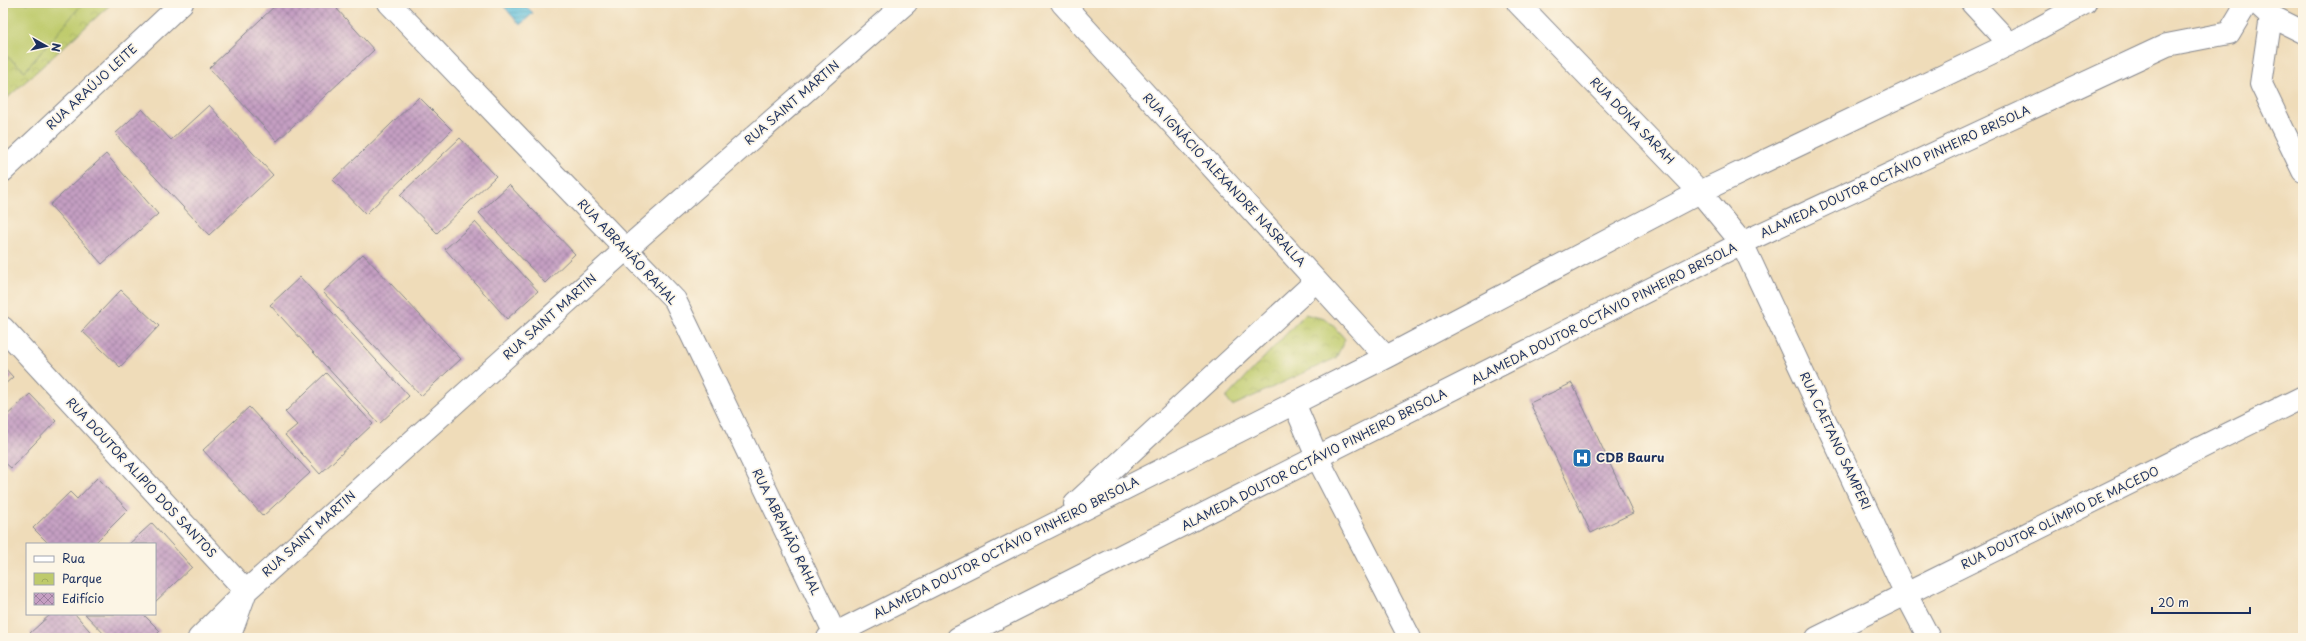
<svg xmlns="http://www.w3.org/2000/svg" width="2306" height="641" viewBox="0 0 2306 641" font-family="'Playpen Sans',sans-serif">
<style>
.park{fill:url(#park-crowns);stroke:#6c7c64}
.garden{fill:#beca6b;stroke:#6c7c64}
.water{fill:url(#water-rules);stroke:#3c789d}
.building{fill:url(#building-cross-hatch)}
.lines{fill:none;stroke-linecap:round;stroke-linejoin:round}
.minor-casing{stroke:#85868c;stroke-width:24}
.minor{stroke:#fff;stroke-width:22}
.labels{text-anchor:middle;stroke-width:3.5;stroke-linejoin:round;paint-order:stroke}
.street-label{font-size:12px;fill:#1b2f5e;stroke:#fcf5e5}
.poi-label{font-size:12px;font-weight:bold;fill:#1b2f5e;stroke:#fcf5e5;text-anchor:start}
</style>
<defs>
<pattern id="park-crowns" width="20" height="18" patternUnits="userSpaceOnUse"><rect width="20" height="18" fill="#beca6b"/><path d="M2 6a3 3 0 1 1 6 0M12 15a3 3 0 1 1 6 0" fill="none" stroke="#a3ae5f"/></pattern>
<pattern id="water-rules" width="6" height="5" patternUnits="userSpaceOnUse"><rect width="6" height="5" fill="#5ec0dc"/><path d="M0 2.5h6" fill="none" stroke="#4d9cb6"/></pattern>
<pattern id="building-cross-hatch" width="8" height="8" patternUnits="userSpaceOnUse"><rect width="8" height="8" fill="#c59fc2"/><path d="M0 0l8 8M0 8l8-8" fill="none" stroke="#9f82a1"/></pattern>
</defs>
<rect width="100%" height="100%" fill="#fcf5e5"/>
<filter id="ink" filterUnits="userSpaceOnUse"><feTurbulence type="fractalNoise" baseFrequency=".025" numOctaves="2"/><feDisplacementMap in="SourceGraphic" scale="8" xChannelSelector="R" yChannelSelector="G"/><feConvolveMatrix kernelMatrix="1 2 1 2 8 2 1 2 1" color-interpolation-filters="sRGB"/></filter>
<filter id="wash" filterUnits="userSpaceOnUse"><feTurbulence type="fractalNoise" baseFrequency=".012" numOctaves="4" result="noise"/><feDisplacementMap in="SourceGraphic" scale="16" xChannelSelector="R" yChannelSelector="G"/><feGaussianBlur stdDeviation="0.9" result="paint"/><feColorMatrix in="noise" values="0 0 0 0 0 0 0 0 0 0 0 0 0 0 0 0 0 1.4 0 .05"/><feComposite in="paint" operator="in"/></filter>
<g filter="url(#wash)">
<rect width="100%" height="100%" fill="#efdcb9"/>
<path class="park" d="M3,3H112L3,102Z
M1305,314L1328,320L1345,339L1336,358L1232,406L1226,398Z"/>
<path class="garden" d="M3,3H83L25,71L3,53Z"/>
<path class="water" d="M501,3H523L533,13L520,25Z"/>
<g id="blocks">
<path class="building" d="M278,3H343L337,9L374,50L277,141L209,68Z
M419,97L452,130L366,214L333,180Z
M209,105L273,175L209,235L115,134L142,109L171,140Z
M460,138L496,176L437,233L400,195Z
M106,154L158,214L102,264L50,205Z
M509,185L575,254L545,283L479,213Z
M475,222L538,291L507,319L445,249Z
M363,254L461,359L421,396L323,292Z
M300,277L409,396L379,424L270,305Z
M121,290L159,326L120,367L82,331Z
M3,366L13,377L3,386Z
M326,373L373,424L320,474L285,435L297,425L285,412Z
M1572,383L1633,513L1591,533L1530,403Z
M30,394L56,421L11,468L3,461V419Z
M249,407L310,473L263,516L203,450Z
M97,478L128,510L94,544H49L33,528L70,492L77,499Z
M152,523L192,567L155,602V544H129Z
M51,614H75L96,638H34L30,633Z
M85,614H143L160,631L153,638H108Z"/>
</g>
</g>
<g filter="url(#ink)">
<use href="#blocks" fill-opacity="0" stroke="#85868c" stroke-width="1"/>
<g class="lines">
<defs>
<path id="minor" d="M389,3L675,300L835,634V638
M1062,3L1386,357
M1518,3L1700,192L1742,243L1906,594L1929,638
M1972,3L2010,44
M2261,7L2271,16L2303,32
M2271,16L2261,84L2303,171
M3,171L182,3
M3,328L246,591L229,638
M1294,403L1318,459L1410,638
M1075,504L1316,281
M199,638L246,591L626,249L906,3
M828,638L1386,357L1700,192L2010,44L2085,3
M958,638L1742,243L2167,45L2229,33L2247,3
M1817,638L2303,397"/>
</defs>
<use href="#minor" class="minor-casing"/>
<use href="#minor" class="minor"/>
</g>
</g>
<defs>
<symbol id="hospital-square" viewBox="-11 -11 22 22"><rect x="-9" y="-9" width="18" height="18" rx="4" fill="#1f6fb2" stroke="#fcf5e5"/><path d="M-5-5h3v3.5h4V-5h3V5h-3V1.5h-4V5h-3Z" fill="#fff"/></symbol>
</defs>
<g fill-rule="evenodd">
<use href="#hospital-square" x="1571" y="447" width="22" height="22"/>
</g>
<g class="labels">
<g class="street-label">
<text transform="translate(92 87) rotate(-43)" y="4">RUA ARAÚJO LEITE</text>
<text transform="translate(792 103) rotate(-41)" y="4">RUA SAINT MARTIN</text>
<text transform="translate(1632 121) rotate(46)" y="4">RUA DONA SARAH</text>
<text transform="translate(1895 172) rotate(-25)" y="4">ALAMEDA DOUTOR OCTÁVIO PINHEIRO BRISOLA</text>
<text transform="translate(1224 180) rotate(47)" y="4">RUA IGNÁCIO ALEXANDRE NASRALLA</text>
<text transform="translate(627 252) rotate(47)" y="4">RUA ABRAHÃO RAHAL</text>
<text transform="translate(1604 314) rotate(-27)" y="4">ALAMEDA DOUTOR OCTÁVIO PINHEIRO BRISOLA</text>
<text transform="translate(550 317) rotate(-42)" y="4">RUA SAINT MARTIN</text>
<text transform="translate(1835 441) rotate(65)" y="4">RUA CAETANO SAMPERI</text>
<text transform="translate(1314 460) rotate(-27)" y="4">ALAMEDA DOUTOR OCTÁVIO PINHEIRO BRISOLA</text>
<text transform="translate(141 478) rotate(47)" y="4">RUA DOUTOR ALIPIO DOS SANTOS</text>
<text transform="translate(2060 518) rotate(-26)" y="4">RUA DOUTOR OLÍMPIO DE MACEDO</text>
<text transform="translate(786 532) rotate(64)" y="4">RUA ABRAHÃO RAHAL</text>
<text transform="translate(309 534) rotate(-42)" y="4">RUA SAINT MARTIN</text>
<text transform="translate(1006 548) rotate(-27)" y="4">ALAMEDA DOUTOR OCTÁVIO PINHEIRO BRISOLA</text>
</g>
<g class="poi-label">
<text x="1596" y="462">CDB Bauru</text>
</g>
</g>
<rect width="2306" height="641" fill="none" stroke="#fcf5e5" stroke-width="16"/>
<rect x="26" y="543" width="130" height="72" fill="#fcf5e5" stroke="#a2a6af"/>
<rect x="34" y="556" width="20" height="6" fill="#ffffff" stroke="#a2a6af"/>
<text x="62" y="563" font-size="12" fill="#1b2f5e">Rua</text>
<rect x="34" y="573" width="20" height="12" fill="url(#park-crowns)" stroke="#a2a6af"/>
<text x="62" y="583" font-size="12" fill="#1b2f5e">Parque</text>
<rect x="34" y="593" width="20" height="12" fill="url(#building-cross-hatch)" stroke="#a2a6af"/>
<text x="62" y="603" font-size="12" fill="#1b2f5e">Edifício</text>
<g transform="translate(46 46) rotate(98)" stroke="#fcf5e5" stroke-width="3" paint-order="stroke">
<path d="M0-3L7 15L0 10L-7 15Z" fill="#1b2f5e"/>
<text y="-6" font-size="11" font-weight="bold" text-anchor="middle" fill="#1b2f5e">N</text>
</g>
<path d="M2152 607v6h98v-6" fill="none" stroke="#1b2f5e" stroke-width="2"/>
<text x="2158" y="607" font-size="12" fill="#1b2f5e" stroke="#fcf5e5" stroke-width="3" paint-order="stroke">20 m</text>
</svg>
